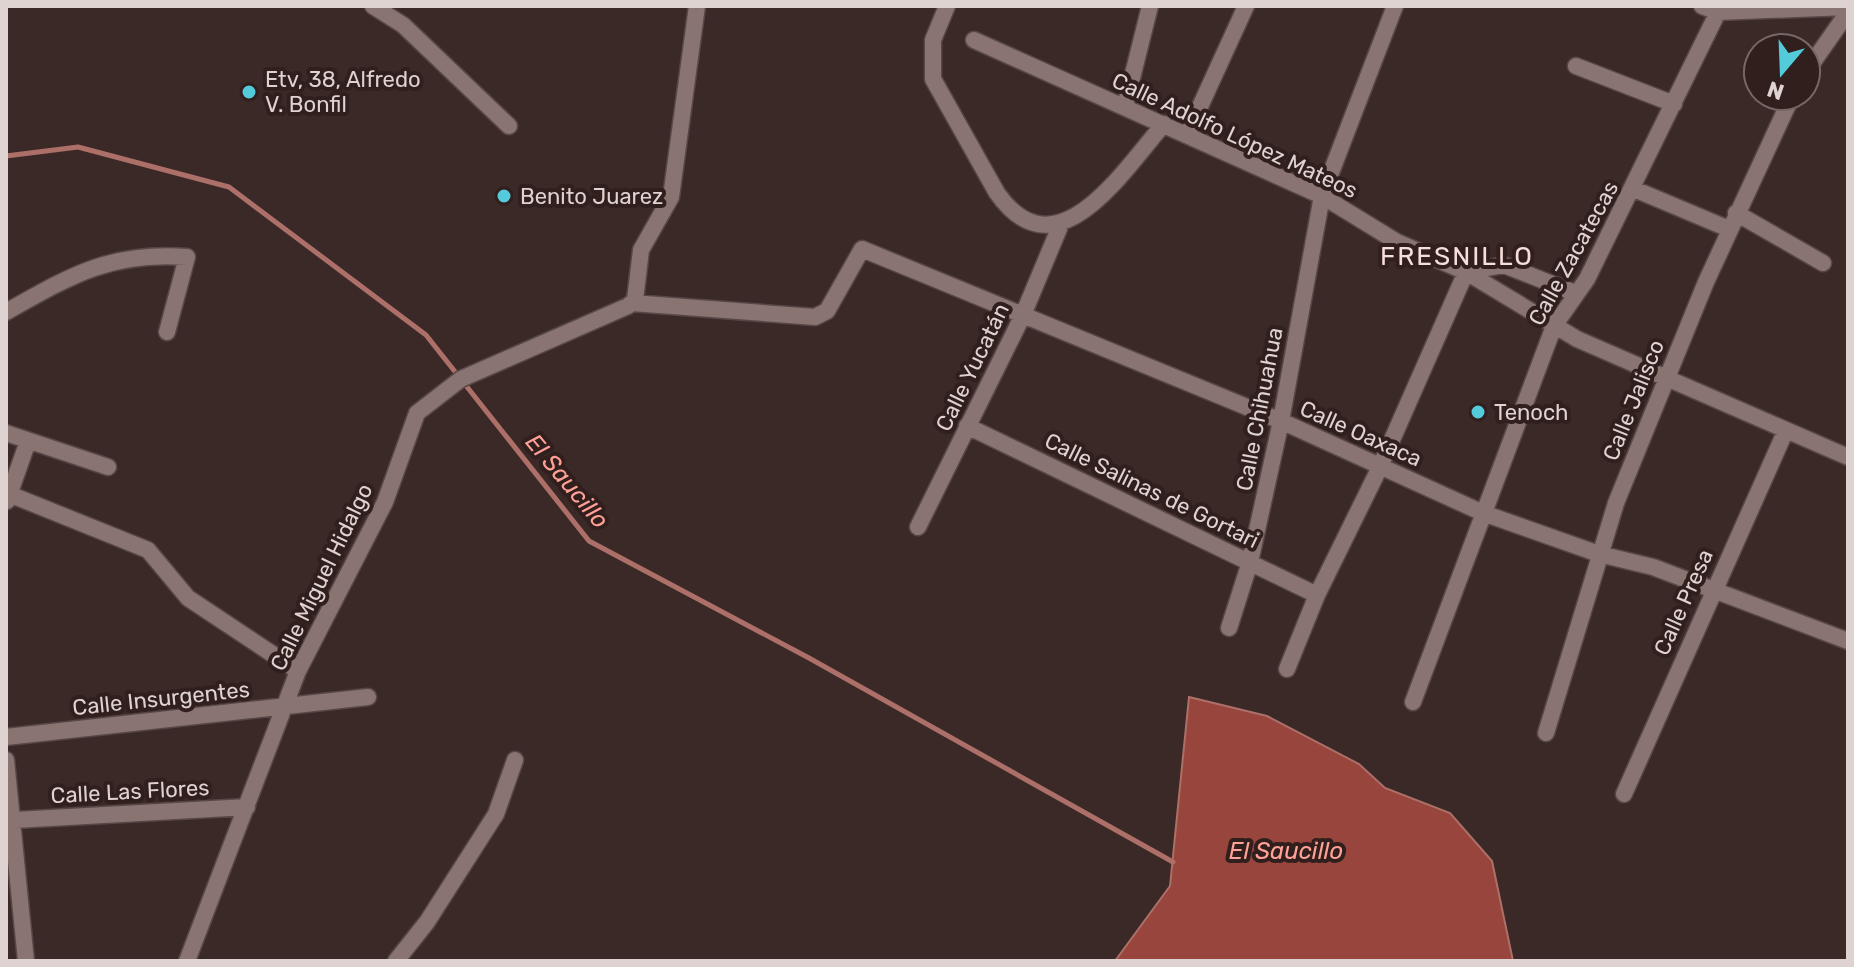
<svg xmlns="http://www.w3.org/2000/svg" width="1854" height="967" viewBox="0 0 1854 967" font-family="Rubik,sans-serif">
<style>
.water{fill:#98453d;stroke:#ad7069;stroke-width:2}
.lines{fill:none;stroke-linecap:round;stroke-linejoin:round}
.stream{stroke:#ad7069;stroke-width:5}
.minor-casing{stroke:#564746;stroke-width:19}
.minor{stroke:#897471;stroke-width:16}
.poi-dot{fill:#53cbda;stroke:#301f1d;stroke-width:3}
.labels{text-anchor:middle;stroke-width:8;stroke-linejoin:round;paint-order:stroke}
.poi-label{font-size:22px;fill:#dfd3d1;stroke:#301f1d;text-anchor:start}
.street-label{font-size:22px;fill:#dfd3d1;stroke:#301f1d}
.water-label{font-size:24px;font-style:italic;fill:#ffa196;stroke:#301f1d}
.quarter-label{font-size:26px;letter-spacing:2px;fill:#f6deda;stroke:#301f1d}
</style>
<rect width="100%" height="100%" fill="#3b2927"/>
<path class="water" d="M1189,697L1267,716L1359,764L1385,788L1450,813L1492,861L1513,961H1115L1170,886Z"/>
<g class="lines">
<path class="stream" d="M6,156L78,147L229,187L426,335L589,541L809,658L1173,862"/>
<defs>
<path id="minor" d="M373,6L403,25L509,126
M947,6L933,40V79L997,193C1057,278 1123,170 1164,124
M1702,6L1718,12L1848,7
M974,40L1322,196L1397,242L1466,272L1577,339L1848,457
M1576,66L1674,104
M1806,72L1848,12
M1125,106L1150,6
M1187,135L1246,6
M1634,189L1729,229
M1736,213L1823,263
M632,303L815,317L827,311L862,249L1281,421L1483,513L1599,554L1653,567L1848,641
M6,312C70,276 111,251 187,257L167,332
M967,426L1317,595
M6,433L108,467
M9,494L148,550L188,598L298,671
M7,501L28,441
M918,527L1023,315L1061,224
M1229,628L1250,562L1281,421L1322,196L1395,6
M1287,669L1317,595L1380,467L1466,272L1504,265L1575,293
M1413,702L1554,326L1587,279L1718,12
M1546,733L1616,503L1706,282L1792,96
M6,737L368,697
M6,760L26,961
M1624,794L1786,430
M15,820L247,807
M187,961L298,671L385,502L417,413L461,379L628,306L635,300L641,250L671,197L697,6
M396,961L427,922L496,814L515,760"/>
</defs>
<use href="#minor" class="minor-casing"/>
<use href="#minor" class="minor"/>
</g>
<g class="poi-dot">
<circle cx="249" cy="92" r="8"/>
<circle cx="504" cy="196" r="8"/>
<circle cx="1478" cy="412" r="8"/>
</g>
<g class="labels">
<g class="poi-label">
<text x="265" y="87">Etv, 38, Alfredo<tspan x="265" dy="25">V. Bonfil</tspan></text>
<text x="520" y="204">Benito Juarez</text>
<text x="1494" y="420">Tenoch</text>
</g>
<g class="street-label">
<text transform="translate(1235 135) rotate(25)" y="8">Calle Adolfo López Mateos</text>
<text transform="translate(1573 253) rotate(-61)" y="8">Calle Zacatecas</text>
<text transform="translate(972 367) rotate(-64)" y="8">Calle Yucatán</text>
<text transform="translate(1633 400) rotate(-68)" y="8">Calle Jalisco</text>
<text transform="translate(1259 409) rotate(-79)" y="8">Calle Chihuahua</text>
<text transform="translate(1361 433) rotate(24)" y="8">Calle Oaxaca</text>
<text transform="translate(1152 490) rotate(26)" y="8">Calle Salinas de Gortari</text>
<text transform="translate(321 577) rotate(-64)" y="8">Calle Miguel Hidalgo</text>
<text transform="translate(1683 602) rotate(-66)" y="8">Calle Presa</text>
<text transform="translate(161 698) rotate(-6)" y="8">Calle Insurgentes</text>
<text transform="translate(130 791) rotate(-3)" y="8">Calle Las Flores</text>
</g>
<g class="water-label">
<text transform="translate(567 481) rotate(50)" y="8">El Saucillo</text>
<text x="1286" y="859">El Saucillo</text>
</g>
<g class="quarter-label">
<text x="1457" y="265">FRESNILLO</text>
</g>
</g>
<rect width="1854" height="967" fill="none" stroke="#dfd3d1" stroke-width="16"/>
<g transform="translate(1782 72) rotate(199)"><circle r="38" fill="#301f1d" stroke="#766765" stroke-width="2"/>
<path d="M0-6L14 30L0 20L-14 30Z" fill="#53cbda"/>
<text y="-12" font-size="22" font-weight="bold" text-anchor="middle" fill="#dfd3d1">N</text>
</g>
</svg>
